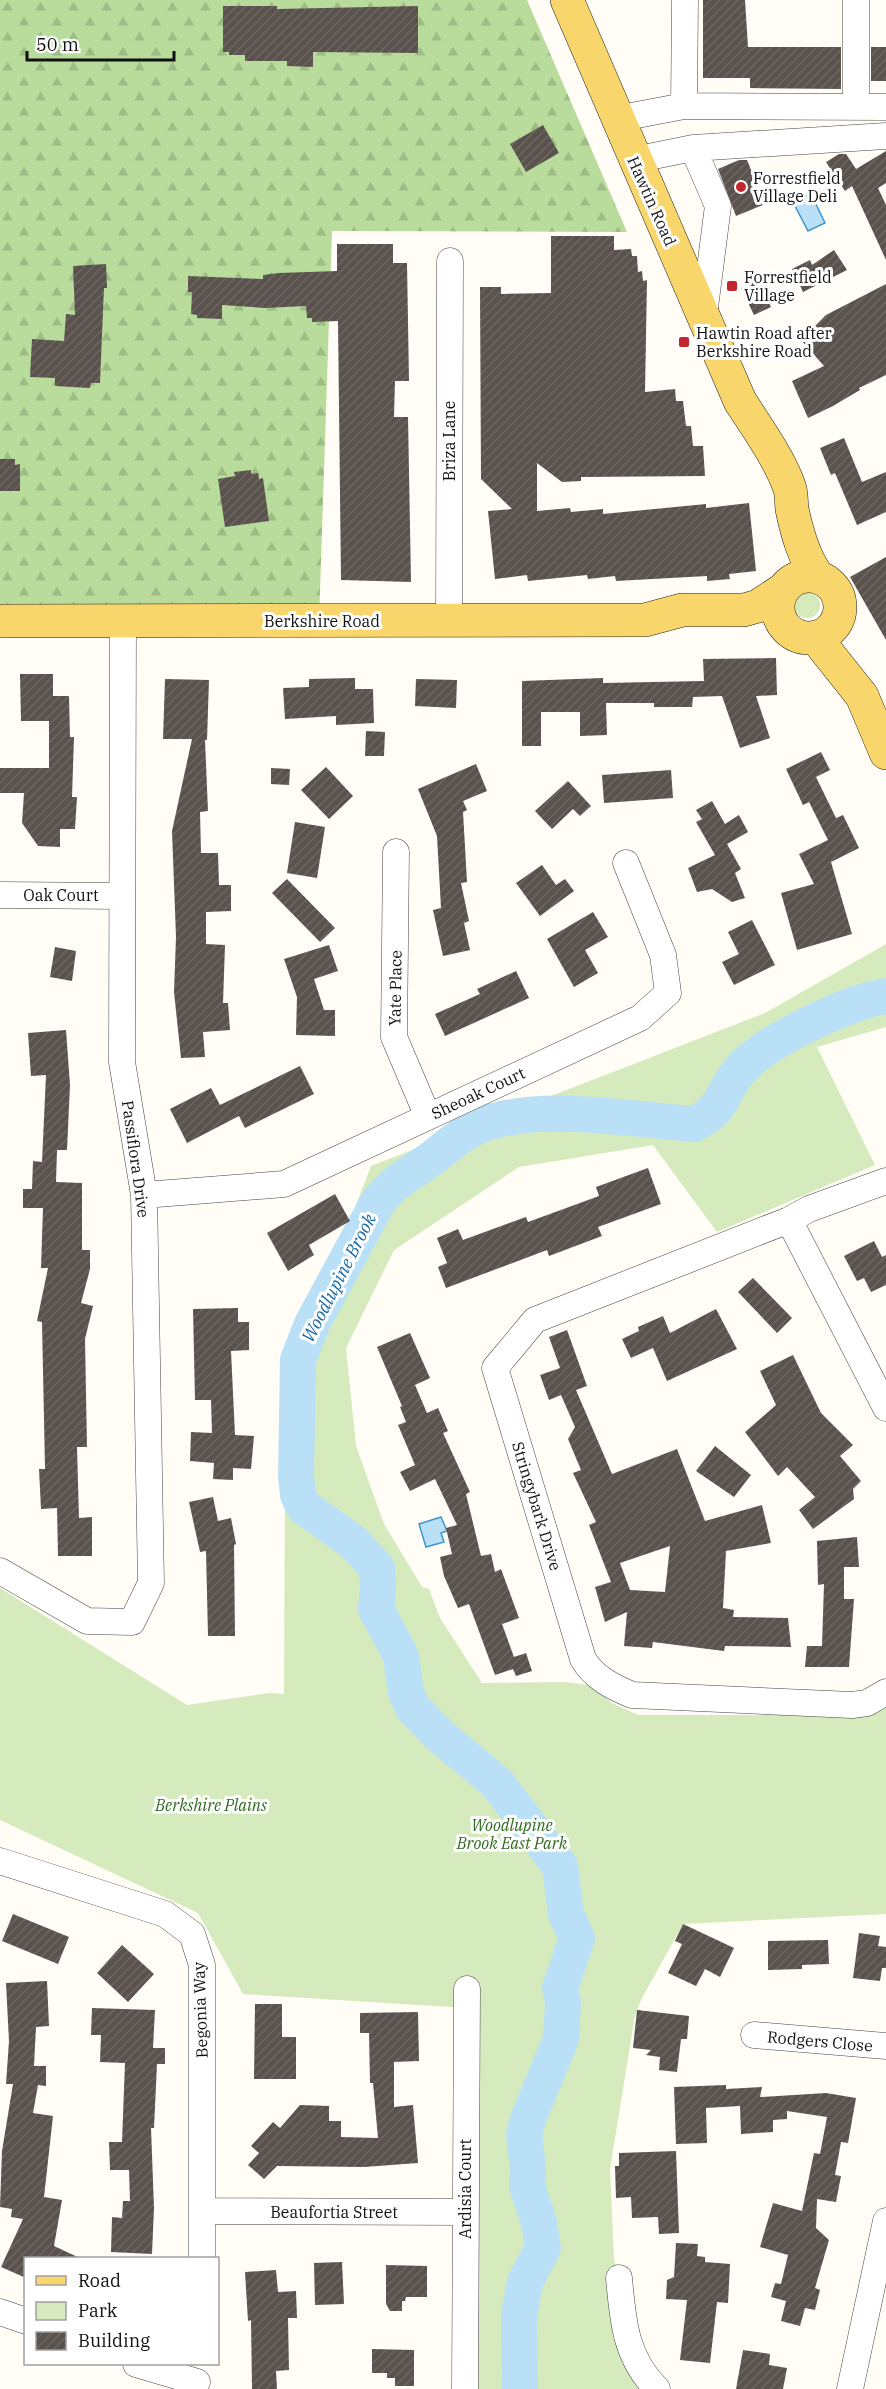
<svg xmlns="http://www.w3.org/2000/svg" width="886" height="2389" viewBox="0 0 886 2389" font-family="'IBM Plex Serif',serif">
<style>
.green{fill:#d5ebbd}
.forest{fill:url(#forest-firs)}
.water{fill:#b9e0f7;stroke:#3f96cf;stroke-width:1.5}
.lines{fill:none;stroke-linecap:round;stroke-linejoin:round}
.river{stroke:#b9e0f7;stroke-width:36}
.building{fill:url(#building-hatch);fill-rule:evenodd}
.minor-casing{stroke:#444;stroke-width:27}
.major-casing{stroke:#222;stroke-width:34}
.minor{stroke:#fff;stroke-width:26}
.major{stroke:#f9d66b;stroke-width:33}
.poi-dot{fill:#c4262e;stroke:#fff;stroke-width:2}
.labels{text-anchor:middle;stroke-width:6;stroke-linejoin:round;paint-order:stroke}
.poi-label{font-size:16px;fill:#111;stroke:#fff;text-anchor:start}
.street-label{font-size:16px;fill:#111;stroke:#fff}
.park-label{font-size:16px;font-style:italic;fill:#2f6b1f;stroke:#fff}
.water-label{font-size:18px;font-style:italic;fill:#1768a6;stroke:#fff}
</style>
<defs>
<pattern id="forest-firs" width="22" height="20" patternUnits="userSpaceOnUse" patternTransform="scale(1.5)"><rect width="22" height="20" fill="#b9dc9c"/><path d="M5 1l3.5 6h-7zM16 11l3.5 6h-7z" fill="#9ebc85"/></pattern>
<pattern id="building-hatch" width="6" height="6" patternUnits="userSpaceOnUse" patternTransform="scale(1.5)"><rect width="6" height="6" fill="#5a524d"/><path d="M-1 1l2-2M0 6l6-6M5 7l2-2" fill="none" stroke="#6d6662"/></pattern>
</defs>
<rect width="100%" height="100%" fill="#fffdf5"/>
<path class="green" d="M794 605a13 13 0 1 1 26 0a13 13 0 1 1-26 0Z
M886,944V1027L817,1047L875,1165L717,1232L653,1145L519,1167L394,1250L346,1348L356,1446L384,1524L422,1587L429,1589L440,1618L482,1683L564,1682L590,1685L612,1703L638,1715H825L886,1701V1914L683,1924L641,2000L635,2015L610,2169L614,2259L650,2382L639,2389H465L467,2008L243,1994L198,1913L0,1820V1588L187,1705L269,1693L284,1694L285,1465L295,1325L333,1265L371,1166L765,1013Z"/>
<path class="forest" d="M0,0H527L627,232L332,231L319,621L0,622Z"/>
<path class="water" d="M811,194L825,223L808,231L793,202Z
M441,1517L447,1531L441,1533L444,1542L426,1547L419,1524Z"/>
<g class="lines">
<path class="river" d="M520,2389L519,2316L525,2282L543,2248L539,2222L527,2186L528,2168L524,2135L528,2119L561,2039L563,2002L560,1988L577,1938L566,1914L560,1866L497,1783L439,1735L413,1708L406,1693L401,1656L376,1609L378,1588L377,1568L353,1542L304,1507L298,1495L296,1476L298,1360L312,1324L378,1202C392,1183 412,1172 431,1159C446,1148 459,1135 476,1127C537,1101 629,1120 694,1124C726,1109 721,1091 741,1069C765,1041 850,1001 886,996"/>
</g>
<path class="building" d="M703,0H745L748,47H841V89L750,88V78H703Z
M223,6H277V9L418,6V53L313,52V67L287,66V61H245V55H229V52H223Z
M871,47H886V81H871Z
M543,125L559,153L526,172L510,144Z
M886,151V183L878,188L886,205V260L852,186L845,191L826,162L839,154H846L856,169Z
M739,160H747L765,204L736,216L718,169Z
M551,236H614V250L631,249L632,256H637L638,272L642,271L643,281L647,280L645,392L675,389L676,401H683L686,426H691L693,446H703L705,476L581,477V481L562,482L537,463V511L570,508L571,512L603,509V514L706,504V508L749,503L756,571L729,574L730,579L707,581V576L616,581L615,576L588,579L587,575L528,581L527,575L495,579L488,511L512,509L481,479L480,287H501V294L551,293Z
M337,244H393V263H407L409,381H395L394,417H408L411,582L341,580L338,321L312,322V318H307L306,306L265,308L222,305V319L197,318V315L191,314L192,292H188V276L263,279V275L279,273L337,271Z
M834,250L847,270L803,292L792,269L810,260L812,265Z
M106,264L107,288H104L100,383H91L90,388L55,386V378L30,377L32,339L64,341L66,314L75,315L73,266Z
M758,280L771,307L754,315L741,288Z
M886,284V375L859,388L860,390L833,406L808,418L792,381L824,366L801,340L826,315Z
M844,438L862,482L886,472V512L857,525L835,473L831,475L820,448Z
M0,459H15V465L20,464V491H0Z
M251,470V474L258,473L259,479L263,478L269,521L225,527L218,479L235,476L234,472Z
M886,557V640L850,577Z
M776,658L777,695L756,696L770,738L740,748L722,696L693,697L692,707H654V703H606L607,735L580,736V712H541V746H522V681L603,678V683L704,681L703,659Z
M20,674H53V696H69L70,737H74L72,797H77L75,829H60V847L38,846L22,823L24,793H0V768H49V721H21Z
M355,678V689H373L374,723L336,725V716L285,719L283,688L309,687V679Z
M165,679L209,680L207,740H205L208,811L200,812L201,853H218L219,885H231V911L206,912V944L225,945L223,1003H228L230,1030L203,1032L205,1057L181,1058L174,992L176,937L172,831L192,739H163Z
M416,679L457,680L456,708L415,706Z
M366,731L385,732L384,756H365Z
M821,752L830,770L816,777L836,818L843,815L859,848L831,862L852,934L797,950L781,893L814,884L799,854L828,840L809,802L803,805L786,769Z
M476,764L487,791L463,801L467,810L463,812L467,882L461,883L469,921L464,923L470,950L443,956L433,910L441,908L437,836L418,789Z
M326,767L353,796L329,819L301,790Z
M271,768L290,769L289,785L271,784Z
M671,770L673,798L604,803L602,775Z
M568,781L591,806L580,816L573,809L552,829L535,811Z
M712,801L725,824L739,815L748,832L727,844L741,869L735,873L745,898L732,902L712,889L697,892L688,868L715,855L696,822L702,819L696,810Z
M295,822L325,827L317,878L287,873Z
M542,865L556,885L565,879L574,891L540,916L516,883Z
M287,879L335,928L320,942L272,893Z
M593,912L608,937L585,950L598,973L574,987L547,939Z
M752,920L775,965L734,985L722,962L739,954L728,932Z
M329,945L338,971L314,979L324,1010H335V1036L296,1035L297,997L284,959Z
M55,947L76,951L72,981L50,977Z
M516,971L529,998L445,1036L435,1014L480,994L477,989Z
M66,1030L70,1085L67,1150H57L56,1182L82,1183V1250H90V1269L81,1303L93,1306L85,1339L87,1447H77L79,1518L92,1517V1556H58L57,1508L41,1509L39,1469H45L42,1322L37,1321L48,1268H41L43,1208H23V1189H32L33,1161L42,1162L46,1075L31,1076L28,1033Z
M300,1066L314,1094L245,1128L239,1116L187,1143L170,1109L211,1088L220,1105Z
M648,1168L661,1204L598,1227L602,1236L549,1256L547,1250L446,1288L438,1267L447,1263L437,1238L458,1229L463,1240L526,1217L528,1222L599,1196L596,1187Z
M335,1194L350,1221L309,1245L314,1255L288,1271L267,1233Z
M874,1241L882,1257L886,1255V1285L871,1292L864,1278L857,1281L844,1256Z
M753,1278L792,1318L777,1333L738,1292Z
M238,1308V1322H249V1350L231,1351L235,1435L254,1436L251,1469L233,1468V1480L213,1479L214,1463L190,1461L191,1432L212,1433L211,1400H195L193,1309Z
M716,1309L737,1349L667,1381L653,1348L631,1358L622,1339L639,1331L638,1327L663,1316L670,1333Z
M567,1330L587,1386L576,1390L612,1474L677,1449L705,1521L762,1505L771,1543L726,1551L723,1608L734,1610L733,1617L788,1618L791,1647L725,1646L724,1651L653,1642L652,1648L624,1646L627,1612L605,1622L595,1587L611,1582L589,1525L596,1522L573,1473L581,1470L568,1439L575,1427L561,1395L549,1400L540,1375L560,1368L549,1337ZM670,1546L665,1592L630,1590L620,1563Z
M410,1333L430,1378L415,1385L427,1413L438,1408L448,1431L443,1433L470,1492L466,1494L481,1556L491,1554L495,1572L501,1569L519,1618L502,1624L514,1657L526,1653L532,1671L516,1676L513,1669L495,1675L469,1604L458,1608L444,1576L440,1557L452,1554L446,1528L457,1525L435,1479L410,1491L400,1472L415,1465L398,1425L406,1422L400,1407L402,1406L377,1347Z
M793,1355L821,1413L853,1445L840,1456L861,1481L853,1489L854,1499L813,1529L799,1510L815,1497L787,1467L778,1476L745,1432L776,1405L760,1371Z
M715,1446L751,1475L734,1497L696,1471Z
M213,1497L218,1521L231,1518L236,1544L234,1545L235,1636H208L206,1551L200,1552L189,1502Z
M857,1537L859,1567H844V1599H854L849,1667H805L807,1646H822L824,1584L818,1585L817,1541Z
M13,1914L69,1937L58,1964L2,1941Z
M683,1924L734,1948L720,1977L705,1969L696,1986L668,1973L682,1944L675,1941Z
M859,1933L880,1936L878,1946L886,1947V1968H882L880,1981L853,1978Z
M828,1940L829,1964L802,1965V1969L768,1970V1941Z
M122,1945L154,1974L128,2002L97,1973Z
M47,1981L49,2026L36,2027L34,2066H46V2086L38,2085L33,2113L53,2116L44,2197L62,2200L54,2246L82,2259H26V2278L1,2267L23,2219L11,2217L12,2209L0,2207L2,2151L13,2084H6L9,2041L6,1983Z
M255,2004H282V2037H296V2079H254Z
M92,2008L155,2010L153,2048H165V2064H157L154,2128H151L154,2208L152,2254L111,2252L112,2217L122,2218L123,2201H130L129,2170H110L109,2142H122L125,2063L100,2062L101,2035H91Z
M637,2010L689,2016L687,2039H681L677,2072L659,2070L660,2057L646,2055L651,2050L633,2048Z
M418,2012L419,2061L394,2062V2107L413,2105L418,2163L364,2167L277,2166L264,2179L248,2165L259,2153L251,2146L273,2122L280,2128L300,2105L329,2106V2121H341V2137L378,2138L373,2083H370L369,2033H360V2013Z
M726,2085V2089L762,2087L760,2097L826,2093L856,2098L848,2143L841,2142L835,2175L841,2176L836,2202L817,2199L816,2228L829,2240L815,2288L820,2290L815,2310L805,2308L800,2326L781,2321L786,2301L771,2297L775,2283L781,2284L788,2255L760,2247L773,2203L802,2211L814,2153L820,2154L827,2117L787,2111V2119L773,2120V2132L741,2134L740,2106L706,2108L707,2143L676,2144L674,2087Z
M676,2151L679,2233L659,2234L658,2217L632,2218L631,2197L616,2198L615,2166H619V2153Z
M676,2243L698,2244L697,2256L705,2257V2262L730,2264L728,2303L717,2302L710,2363L680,2360L687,2300L666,2299L667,2280L674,2277Z
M342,2262L344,2304L315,2305L314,2263Z
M386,2265L427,2266V2297H406L405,2301H402V2311H390L386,2304Z
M276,2270L278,2292L296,2291L297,2318H288L289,2370L276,2371L277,2389H252L251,2320L248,2321L245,2272Z
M372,2349L414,2350V2386H395V2378H387V2373H372Z
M743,2350L770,2354L769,2365L787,2368L783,2389H736Z"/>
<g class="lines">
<defs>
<path id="minor" d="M684,106L685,0
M856,107V0
M616,119L684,106L886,107
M693,148L718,206L704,315
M634,160L693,148L886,136
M449,622L450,261
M396,852L394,1037L428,1117
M0,895L121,896
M886,1181L809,1209L789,1220L535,1320L495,1368L583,1659C594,1678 613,1687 632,1695L852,1705L867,1703L886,1692
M144,1195L284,1184L640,1018L668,993L663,955L626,863
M789,1220L886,1408
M0,1571L87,1621L132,1622L151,1583L144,1195L122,1062L123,620
M0,1861L165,1914L192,1934L202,1965V2258
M754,2035L886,2046
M203,2211L465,2212
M619,2278C623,2321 625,2357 657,2389
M0,2312L26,2321
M136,2364L197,2382
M465,2389L467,1989
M850,2389L886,2221"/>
<path id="major" d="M567,0L740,401C756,426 779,458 789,486C792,493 791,502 792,509C797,533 804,559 819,578
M778 607a31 31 0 1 1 62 0a31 31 0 1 1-62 0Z
M0,621L645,620L682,610H744L758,606L784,589
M815,637L862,696L886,753"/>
</defs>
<use href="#minor" class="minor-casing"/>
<use href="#major" class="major-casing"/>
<use href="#minor" class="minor"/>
<use href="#major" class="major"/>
</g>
<g class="poi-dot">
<circle cx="741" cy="187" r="6"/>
<rect x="726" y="280" width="12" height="12" rx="3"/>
<rect x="678" y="336" width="12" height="12" rx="3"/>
</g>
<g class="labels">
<g class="poi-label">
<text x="753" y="184">Forrestfield<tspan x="753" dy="18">Village Deli</tspan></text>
<text x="744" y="283">Forrestfield<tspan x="744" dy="18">Village</tspan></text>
<text x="696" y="339">Hawtin Road after<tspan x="696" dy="18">Berkshire Road</tspan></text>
</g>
<g class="street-label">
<text transform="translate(652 201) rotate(66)" y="6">Hawtin Road</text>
<text transform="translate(449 441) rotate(-90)" y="6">Briza Lane</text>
<text x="322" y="627">Berkshire Road</text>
<text x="61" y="901">Oak Court</text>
<text transform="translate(395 988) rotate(-89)" y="6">Yate Place</text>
<text transform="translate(478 1093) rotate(-25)" y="6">Sheoak Court</text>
<text transform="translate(136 1159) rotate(82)" y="6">Passiflora Drive</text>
<text transform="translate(537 1506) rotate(73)" y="6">Stringybark Drive</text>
<text transform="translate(200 2010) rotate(-92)" y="6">Begonia Way</text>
<text transform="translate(820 2041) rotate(5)" y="6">Rodgers Close</text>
<text transform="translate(465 2189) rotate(-90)" y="6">Ardisia Court</text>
<text x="334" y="2218">Beaufortia Street</text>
</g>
<g class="park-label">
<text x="211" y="1811">Berkshire Plains</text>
<text x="512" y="1831">Woodlupine<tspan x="512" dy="18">Brook East Park</tspan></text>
</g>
<g class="water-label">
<text transform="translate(339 1278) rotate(-63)" y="6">Woodlupine Brook</text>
</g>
</g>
<rect x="24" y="2257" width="195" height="108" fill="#ffffff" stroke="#a0a0a0" stroke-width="1.5"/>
<rect x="36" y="2276" width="30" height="9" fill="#f9d66b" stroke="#a0a0a0" stroke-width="1.5"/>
<text x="78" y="2287" font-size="18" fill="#111111">Road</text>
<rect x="36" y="2302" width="30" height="18" fill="#d5ebbd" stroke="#a0a0a0" stroke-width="1.5"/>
<text x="78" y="2317" font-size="18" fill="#111111">Park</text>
<rect x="36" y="2332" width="30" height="18" fill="url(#building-hatch)" stroke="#a0a0a0" stroke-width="1.5"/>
<text x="78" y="2347" font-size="18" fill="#111111">Building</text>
<path d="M27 51v9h147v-9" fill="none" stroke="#111111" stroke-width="3"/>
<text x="36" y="51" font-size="18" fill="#111111" stroke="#ffffff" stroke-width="4.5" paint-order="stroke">50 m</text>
</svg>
